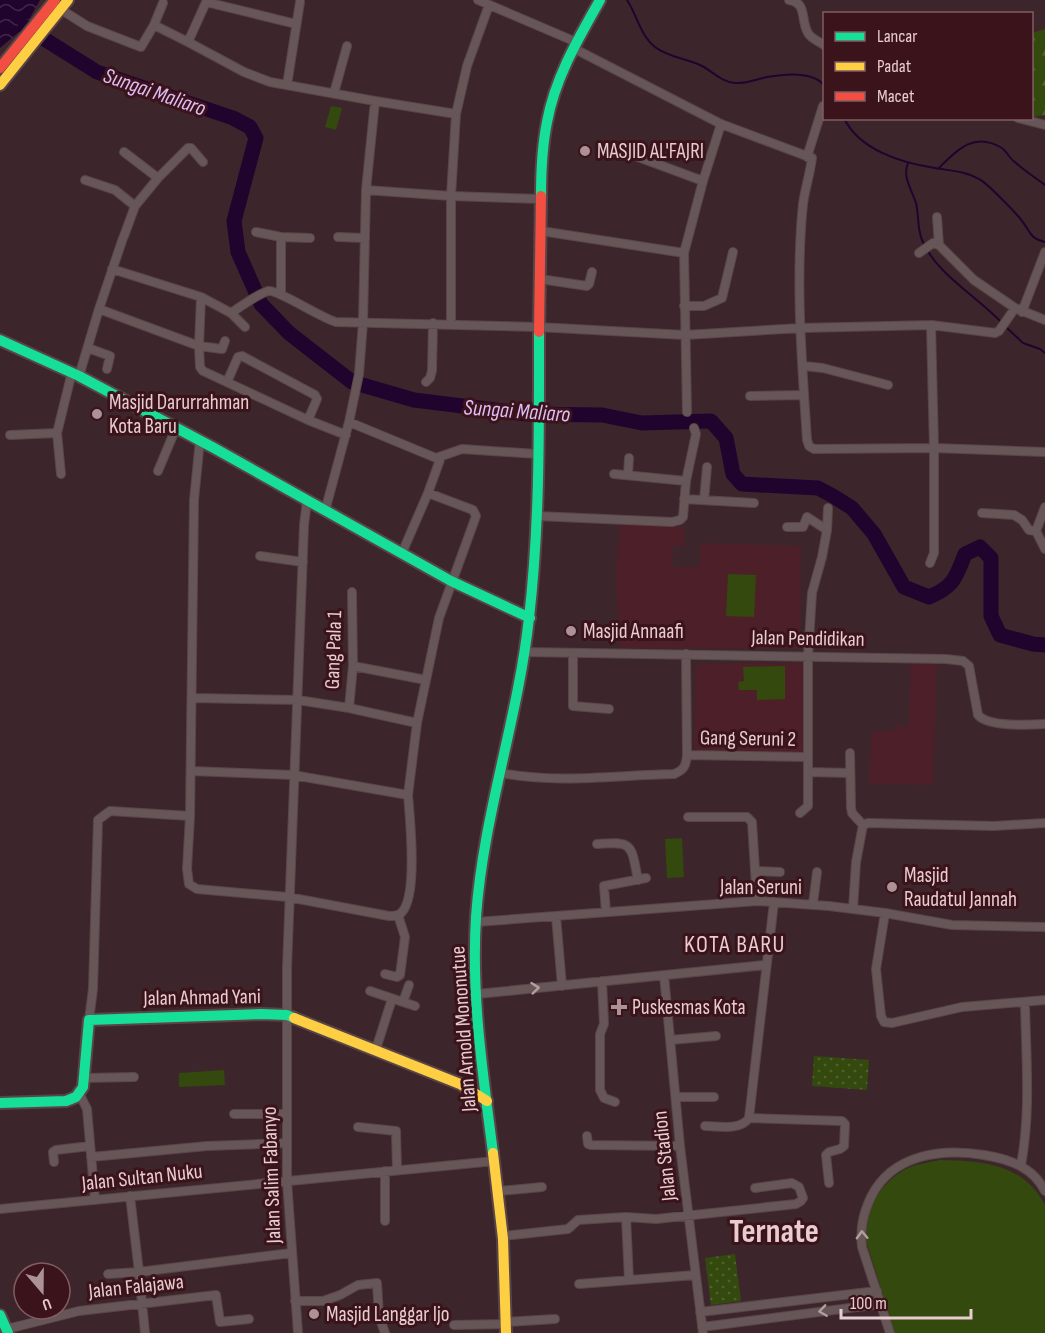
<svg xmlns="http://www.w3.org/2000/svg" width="1045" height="1333" viewBox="0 0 1045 1333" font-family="'Sofia Sans Condensed',sans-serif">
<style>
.built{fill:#4d2029}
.grass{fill:#33490d}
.forest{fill:url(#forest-firs)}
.park{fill:url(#park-dots)}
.water{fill:url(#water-waves)}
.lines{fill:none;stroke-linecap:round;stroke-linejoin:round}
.stream{stroke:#21042e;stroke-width:2}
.river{stroke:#21042e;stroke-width:15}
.street-casing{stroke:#594548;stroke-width:10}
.fast-casing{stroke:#594548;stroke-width:14}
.slow-casing{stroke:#594548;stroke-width:14}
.jam-casing{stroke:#594548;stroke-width:14}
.street{stroke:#675658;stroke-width:8}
.fast{stroke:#16e098;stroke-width:10}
.slow{stroke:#ffcf43;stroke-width:10}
.jam{stroke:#f24e42;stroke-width:10}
.oneway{stroke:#b49d9f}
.poi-dot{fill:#ac9296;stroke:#3b131b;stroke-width:2}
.labels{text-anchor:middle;stroke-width:6;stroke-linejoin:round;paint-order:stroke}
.poi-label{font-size:21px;fill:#e8cccf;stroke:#3b131b;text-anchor:start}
.street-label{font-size:21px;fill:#e8cccf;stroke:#3b131b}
.water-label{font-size:22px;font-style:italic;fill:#ddbdf6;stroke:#3b131b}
.quarter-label{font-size:24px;letter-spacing:1.5px;fill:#e8cccf;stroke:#3b131b}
.town-label{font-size:33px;font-weight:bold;fill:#e8cccf;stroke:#3b131b}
</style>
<defs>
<pattern id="forest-firs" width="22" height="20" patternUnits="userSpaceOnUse" patternTransform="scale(1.5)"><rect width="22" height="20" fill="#33490d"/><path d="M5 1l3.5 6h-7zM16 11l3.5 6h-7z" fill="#51622f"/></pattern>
<pattern id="park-dots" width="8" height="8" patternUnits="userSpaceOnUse" patternTransform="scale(1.5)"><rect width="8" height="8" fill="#33490d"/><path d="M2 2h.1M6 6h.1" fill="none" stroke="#51622f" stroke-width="1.8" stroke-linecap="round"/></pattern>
<pattern id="water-waves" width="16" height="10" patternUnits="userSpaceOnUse" patternTransform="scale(1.5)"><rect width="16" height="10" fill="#21042e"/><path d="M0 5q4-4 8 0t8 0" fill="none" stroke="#41274b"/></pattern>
</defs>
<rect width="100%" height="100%" fill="#3d262b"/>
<path class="built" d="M621,524L685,527L684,546H673V567H700V543L801,546L800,648H620L615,571Z
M807,663V752H695L696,664Z
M911,663L937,664L933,785L869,783L872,731H894L895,726H909Z"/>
<path class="grass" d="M331,106L342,108L336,130L325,127Z
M728,574L756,575L754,617L726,616Z
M785,666V699L757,700V690H739L738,682L744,681L743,667Z
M682,838L684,877L667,878L665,839Z
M224,1070L225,1085L179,1087V1073Z
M940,1160C982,1161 1023,1163 1045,1205V1333H895L867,1244C863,1209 883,1176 916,1165C924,1163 932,1162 940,1160Z"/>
<path class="forest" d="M1045,29V115L1032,117V33Z"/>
<path class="park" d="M814,1056L869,1060L867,1090L812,1086Z
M735,1254L741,1301L711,1305L705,1258Z"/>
<path class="water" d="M0,0H40L25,27L0,48Z"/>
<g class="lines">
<path class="stream" d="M627,0C637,15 640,35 655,47C669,58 687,58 702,66C713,72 722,82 735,83C746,84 757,79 767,77C784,74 812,71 824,85
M844,118C859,150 902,163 935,168C951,171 965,171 979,179C986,182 1017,214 1022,221C1031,232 1029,238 1045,242
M908,163C902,177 912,190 916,203C919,215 917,228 922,240C935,273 978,297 1002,323
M938,169C957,150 974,131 1002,148C1007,152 1010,159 1015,162C1024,171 1035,177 1045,185
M1006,327L1023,343L1040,349L1045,353"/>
<path class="river" d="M25,27L97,72L233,118L250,127L256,138L234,221L238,252L261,304L289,333L352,382L414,400L527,414L602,415L642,423L711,421L726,438L733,474L742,484L818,488L833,496L852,508L874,534L904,587L929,597C954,587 956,577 965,554L980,547L991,558V616L1000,635L1033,644L1045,645"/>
<defs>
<path id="street" d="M207,0L188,42L244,72L270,82L375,101L456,114L467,66L489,5
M478,0L576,42
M789,0C808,3 800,20 808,33C811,39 819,41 824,45
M206,2L296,24
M163,3L154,25L188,42
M57,7L87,26L141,47L154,25
M573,48L721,124L812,158C810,174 805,189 803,204C795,282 802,362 807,440L809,446L814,449L934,448L1045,452
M287,85L300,2
M334,93L347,46
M456,114L451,196L541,199
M1018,118L1045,125
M611,147L703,181
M124,152L158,178
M807,157L823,106
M85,180L115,190L135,206
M366,190L451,196V324
M937,217L939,245L974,280L1015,308
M541,231L684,253
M256,232L281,237
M124,236L135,206L158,178L188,148H191L203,162
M338,237L365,238
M919,253L933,243L939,245
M112,269L201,297L231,313C240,307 258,294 268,291C277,289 321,318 336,322L538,327L685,335L801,328L931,325L995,333L999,331L1015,308L1045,320
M540,279L587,286L589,284L592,272
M281,295V237L310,238
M201,297L199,346L222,349L225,341
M684,306H704L722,298L733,252
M99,309L199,346L200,367L203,371L308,420L346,435
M1022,312L1045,252
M231,313L245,327
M88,348L110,356L107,369
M804,366L823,368L888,385
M79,376L99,309L123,238
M227,382L238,357L242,356L315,395L317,399L308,420
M426,382L430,378L432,371L433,323
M750,396L804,395
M687,412L684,253L703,181L721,124
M349,422L436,458L462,449L537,454
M57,433L61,474
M10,435L57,433L72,372
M200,440L194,500L190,816L187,869L189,884L197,889L288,897L389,916C394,916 399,916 402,912C418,895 410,819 408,795
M158,471L176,428
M614,474L686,481
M628,475L629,458
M684,499L754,503
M704,500L707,467
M1045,507L1036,531L1045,549
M325,511L349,422L359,374L363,322L366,190L375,101
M982,513L1014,515L1022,520L1029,530L1036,531
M537,516L672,522L680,520L683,517L686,481L696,434L694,428
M787,527H803L807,517L827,530
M402,553L428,493L441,457
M260,556L303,562
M930,563L934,553V448L931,325
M525,652L946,659L963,661L969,666L978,715C988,727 1029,725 1045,724
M573,653V706L609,709
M353,666L426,680
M193,698L298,700L349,708L417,723L439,618L476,516L473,510L428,493
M349,708L353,666L352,592
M850,753L851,808L852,813L863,825
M687,755L808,757
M191,771L293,775L408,795L417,723
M808,772L850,773
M501,773C559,784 616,775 674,774C684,770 686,766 687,755L686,654
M800,813L808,806V657L812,593L822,557L827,530L828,508
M688,817H747L752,822L757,901
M597,844C634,841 631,845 638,880
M755,871L780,872
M774,902L749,1118L842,1121L845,1124L844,1146L840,1149L829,1152L826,1155L829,1183
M813,904L817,872
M853,909L856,862L863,825L868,823L994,826L1045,823
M606,912L604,886L646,878
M885,913L876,969L881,1016L884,1022L892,1023L962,1007L1045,1000
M556,916L562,986
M476,922L757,901L829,906L885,913L952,925L1045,927
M385,974L397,977L400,975L405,937L398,915
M664,975L680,1146L703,1333
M602,981L604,1024L600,1034V1090L604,1098L615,1102
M370,991L415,1006
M477,994L765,965
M403,1002L409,985
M89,1020L93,989L98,820L110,811L190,816
M670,1040L716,1036
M376,1049L392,999
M84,1078L134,1077
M80,1095L87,1109L95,1200
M676,1097H714
M234,1114H287
M705,1126C719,1126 740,1131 749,1118
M358,1127L396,1131L397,1170
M587,1136L588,1144L591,1145L680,1146
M91,1157L207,1146L287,1143
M54,1162L53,1152L56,1150L90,1146
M1021,1165C1031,1112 1026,1057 1025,1003
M499,1191L542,1187
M0,1209L495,1161
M626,1217L629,1280
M385,1221V1171
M503,1236L568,1229L578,1220L626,1217L656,1219L796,1204L801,1201L803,1198L799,1187L792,1183L755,1188
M108,1274L139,1272L130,1196
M579,1284L695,1275
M295,1301H323L340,1295L358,1285L377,1283L379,1316L385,1333
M700,1312L877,1291
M506,1322L555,1319
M454,1325L506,1324
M702,1327L881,1304
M7,1329L79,1311L216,1295L220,1322L249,1319
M145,1333L139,1272L291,1253
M298,1333L287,1181V968L304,525L307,501
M890,1333L862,1247C860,1228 863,1214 871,1197C892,1154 942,1148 984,1155C1009,1159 1033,1167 1045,1191"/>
<path id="fast" d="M541,196C541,171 542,147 547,122C555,78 578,39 600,0
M0,340L79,376L214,448L451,581L530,618
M0,1103L66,1101L76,1097L83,1087L89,1020L261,1014L287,1015L294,1018
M493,1153C483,1075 471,996 476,917C483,816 518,719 529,618C540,523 539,428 539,332
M0,1315L8,1333"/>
<path id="slow" d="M0,85L68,0
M294,1018L460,1084L487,1101
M493,1153L503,1239L506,1333"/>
<path id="jam" d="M0,68L55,0
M539,332L541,196"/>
</defs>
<use href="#street" class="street-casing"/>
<use href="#fast" class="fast-casing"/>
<use href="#slow" class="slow-casing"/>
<use href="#jam" class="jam-casing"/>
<use href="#street" class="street"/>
<use href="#fast" class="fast"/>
<use href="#slow" class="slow"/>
<use href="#jam" class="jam"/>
</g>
<defs><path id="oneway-chevron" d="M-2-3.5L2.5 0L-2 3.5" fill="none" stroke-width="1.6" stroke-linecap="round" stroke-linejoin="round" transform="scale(1.5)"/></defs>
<g class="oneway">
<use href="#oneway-chevron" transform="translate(535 988) rotate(-6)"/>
<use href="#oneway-chevron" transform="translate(862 1235) rotate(-92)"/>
<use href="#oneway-chevron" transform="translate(823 1311) rotate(172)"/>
</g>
<g class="poi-dot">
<circle cx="585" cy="151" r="6"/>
<circle cx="97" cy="414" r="6"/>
<circle cx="571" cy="631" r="6"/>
<circle cx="892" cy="887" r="6"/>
<path d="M616 998h6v6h6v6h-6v6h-6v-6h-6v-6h6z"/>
<circle cx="314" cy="1314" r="6"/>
</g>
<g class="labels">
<g class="poi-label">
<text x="597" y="158">MASJID AL'FAJRI</text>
<text x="109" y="409">Masjid Darurrahman<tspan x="109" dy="24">Kota Baru</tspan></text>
<text x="583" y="638">Masjid Annaafi</text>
<text x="904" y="882">Masjid<tspan x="904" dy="24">Raudatul Jannah</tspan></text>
<text x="632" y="1014">Puskesmas Kota</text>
<text x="326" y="1321">Masjid Langgar Ijo</text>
</g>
<g class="street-label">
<text transform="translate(808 638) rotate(1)" y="7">Jalan Pendidikan</text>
<text transform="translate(333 650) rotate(-88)" y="7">Gang Pala 1</text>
<text transform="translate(748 738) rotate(1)" y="7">Gang Seruni 2</text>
<text x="761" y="894">Jalan Seruni</text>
<text transform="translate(202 997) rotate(-1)" y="7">Jalan Ahmad Yani</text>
<text transform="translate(463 1029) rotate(-94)" y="7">Jalan Arnold Mononutue</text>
<text transform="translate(664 1156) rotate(-96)" y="7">Jalan Stadion</text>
<text transform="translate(271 1175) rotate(-92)" y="7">Jalan Salim Fabanyo</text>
<text transform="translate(142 1177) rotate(-6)" y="7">Jalan Sultan Nuku</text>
<text transform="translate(136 1286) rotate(-6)" y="7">Jalan Falajawa</text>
</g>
<g class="water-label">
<text transform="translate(155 91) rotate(19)" y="8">Sungai Maliaro</text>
<text transform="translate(517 410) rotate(4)" y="8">Sungai Maliaro</text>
</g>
<g class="quarter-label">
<text x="735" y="952">KOTA BARU</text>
</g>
<g class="town-label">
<text x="774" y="1242">Ternate</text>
</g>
</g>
<rect x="823" y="12" width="210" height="108" fill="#3b131b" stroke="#805d63" stroke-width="1.5"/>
<rect x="835" y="32" width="30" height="9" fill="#16e098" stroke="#805d63" stroke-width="1.5"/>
<text x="877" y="42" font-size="18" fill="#e8cccf">Lancar</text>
<rect x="835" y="62" width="30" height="9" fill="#ffcf43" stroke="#805d63" stroke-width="1.5"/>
<text x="877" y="72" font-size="18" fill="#e8cccf">Padat</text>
<rect x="835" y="92" width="30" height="9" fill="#f24e42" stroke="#805d63" stroke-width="1.5"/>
<text x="877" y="102" font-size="18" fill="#e8cccf">Macet</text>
<g transform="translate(42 1291) rotate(160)"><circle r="28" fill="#3b131b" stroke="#805d63" stroke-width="1.5"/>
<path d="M0-4.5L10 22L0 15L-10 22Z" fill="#ac9296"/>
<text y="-9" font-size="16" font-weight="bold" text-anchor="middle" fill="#e8cccf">U</text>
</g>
<path d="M841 1309v9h130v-9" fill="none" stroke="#e8cccf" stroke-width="3"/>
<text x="850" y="1309" font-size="18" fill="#e8cccf" stroke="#3b131b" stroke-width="4.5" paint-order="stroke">100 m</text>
</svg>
